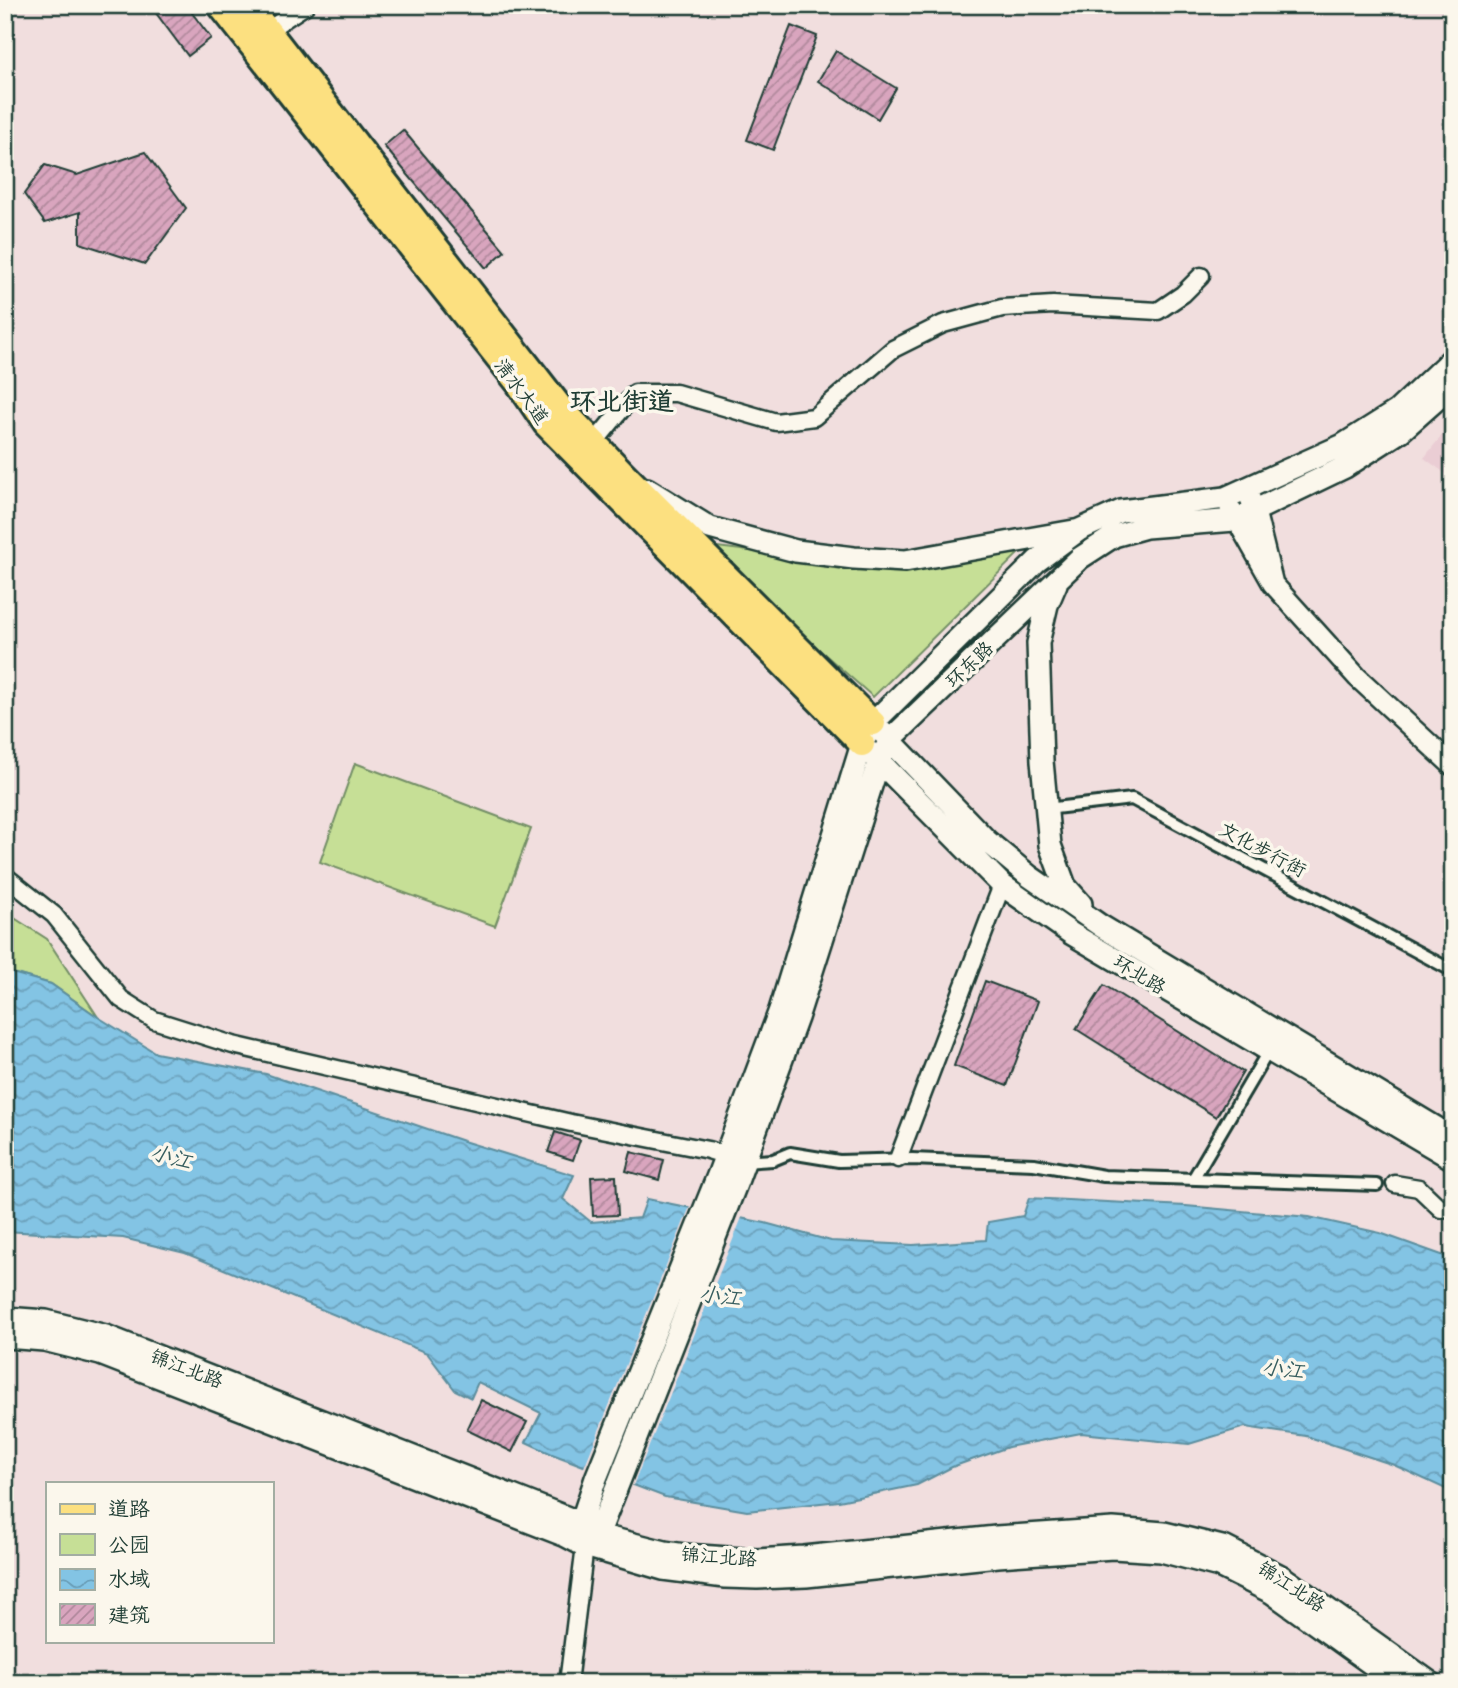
<svg xmlns="http://www.w3.org/2000/svg" width="1458" height="1688" viewBox="0 0 1458 1688" font-family="Delius,'LXGW WenKai TC',sans-serif">
<style>
.built{fill:#eacdd4}
.park{fill:#c6df96;stroke:#728e65;stroke-width:2}
.water{fill:url(#water-waves);stroke:#5b8e9e;stroke-width:2}
.pier{fill:#f1dede}
.building{fill:url(#building-hatch);stroke:#1f3d34;stroke-width:2}
.lines{fill:none;stroke-linecap:round;stroke-linejoin:round}
.pedestrian-casing{stroke:#1f3d34;stroke-width:16}
.minor-casing{stroke:#1f3d34;stroke-width:21}
.tertiary-casing{stroke:#1f3d34;stroke-width:24}
.secondary-casing{stroke:#1f3d34;stroke-width:26}
.primary-casing{stroke:#1f3d34;stroke-width:30}
.pedestrian{stroke:#fbf7ec;stroke-width:10}
.minor{stroke:#fbf7ec;stroke-width:16}
.tertiary{stroke:#fbf7ec;stroke-width:19}
.secondary{stroke:#fbf7ec;stroke-width:21}
.primary{stroke:#fce080;stroke-width:24}
.labels{text-anchor:middle;stroke-width:7;stroke-linejoin:round;paint-order:stroke}
.street-label{font-size:19px;fill:#1f3d34;stroke:#fbf7ec}
.water-label{font-size:21px;font-style:italic;fill:#385f60;stroke:#fbf7ec}
.district-label{font-size:26px;font-weight:bold;fill:#1f3d34;stroke:#fbf7ec}
</style>
<defs>
<pattern id="water-waves" width="16" height="10" patternUnits="userSpaceOnUse" patternTransform="scale(1.75)"><rect width="16" height="10" fill="#83c4e4"/><path d="M0 5q4-4 8 0t8 0" fill="none" stroke="#6ba0ba"/></pattern>
<pattern id="building-hatch" width="6" height="6" patternUnits="userSpaceOnUse" patternTransform="scale(1.75)"><rect width="6" height="6" fill="#d9a5be"/><path d="M-1 1l2-2M0 6l6-6M5 7l2-2" fill="none" stroke="#af889b"/></pattern>
</defs>
<rect width="100%" height="100%" fill="#f1dede"/>
<filter id="ink" filterUnits="userSpaceOnUse"><feTurbulence type="fractalNoise" baseFrequency=".0143" numOctaves="2"/><feDisplacementMap in="SourceGraphic" scale="14" xChannelSelector="R" yChannelSelector="G"/><feConvolveMatrix kernelMatrix="1 2 1 2 8 2 1 2 1" color-interpolation-filters="sRGB"/></filter>
<g filter="url(#ink)">
<path class="built" d="M1453,421V479L1424,458Z"/>
<path class="park" d="M701,545L840,562L1019,553L873,697Z
M355,763L531,829L495,926L320,862Z
M5,912L47,939L98,1017L51,984L5,971Z"/>
<path class="water" d="M5,971L51,984L98,1017L156,1053L266,1074L463,1141L574,1175L563,1199L591,1222L640,1218L647,1199L765,1223L831,1241L913,1245L986,1240L988,1222L1023,1216L1029,1198L1186,1206L1309,1217L1380,1233L1453,1259V1497L1446,1489L1394,1465L1306,1436L1245,1427L1189,1444L1081,1433L1008,1447L952,1467L917,1485L839,1501L747,1511L665,1497L552,1454L526,1442L541,1413L478,1382L471,1398L455,1390L427,1353L185,1253L123,1238L5,1231Z"/>
<path class="pier" d="M691,1204L743,1215L632,1488L583,1470Z"/>
<path class="building" d="M150,5H186L211,38L188,56Z
M791,26L817,36L773,150L747,140Z
M836,51L896,88L878,119L818,81Z
M403,130L505,251L486,268L384,146Z
M145,152L186,208L145,264L80,243V212L45,223L24,194L45,165L77,175Z
M985,981L1038,1001L1007,1086L954,1066Z
M1104,985L1243,1072L1216,1117L1076,1029Z
M555,1132L580,1140L573,1160L548,1152Z
M631,1152L664,1160L659,1180L626,1171Z
M616,1176L618,1215L593,1216L591,1177Z
M481,1400L527,1422L512,1452L467,1430Z"/>
<g class="lines">
<defs>
<path id="pedestrian" d="M1046,809L1132,799L1453,971
M744,1162L773,1160L790,1153L839,1161L912,1159L1034,1164L1104,1176L1377,1185
M1193,1179L1269,1050"/>
<path id="minor" d="M268,30L306,5
M594,443L635,393H676L776,422L814,417L893,349L943,324L1002,308L1053,305L1158,311L1183,294L1201,276
M5,876L54,915L121,999L154,1020L233,1045L571,1123L708,1150L735,1158
M898,1159L1002,885
M1395,1184L1419,1188L1441,1209L1453,1207
M568,1683L585,1546"/>
<path id="tertiary" d="M1230,508L1273,584L1255,511L1246,488
M1273,584L1357,677L1453,766"/>
<path id="secondary" d="M1453,358L1397,411L1343,445L1225,498L1121,511L1079,530L1037,561L873,723L862,744L780,1010L719,1173L596,1478L581,1523L585,1546L598,1535L738,1179L797,1018L879,761L890,740L1080,558L1114,536L1146,527L1235,520L1345,467L1401,431L1453,385
M647,489L710,528L796,551L854,558L905,561L1074,531
M1056,584L1047,605L1038,643L1042,761L1050,845L1065,886L1081,904
M882,732L987,841L1029,876L1101,926L1453,1138
M871,753L1002,885L1072,934L1453,1159
M5,1318L46,1321L106,1336L581,1523L598,1535L665,1552L685,1555L757,1560L804,1557L996,1537L1113,1529L1164,1533L1226,1548L1281,1576L1431,1683
M5,1337L44,1340L100,1354L566,1536L585,1546L663,1569L725,1577L757,1578L806,1576L998,1556L1113,1548L1161,1551L1219,1566L1271,1592L1398,1683"/>
<path id="primary" d="M220,5L519,384L546,424L862,744
M248,5L560,407L624,474L873,723"/>
</defs>
<use href="#pedestrian" class="pedestrian-casing"/>
<use href="#minor" class="minor-casing"/>
<use href="#tertiary" class="tertiary-casing"/>
<use href="#secondary" class="secondary-casing"/>
<use href="#primary" class="primary-casing"/>
<use href="#pedestrian" class="pedestrian"/>
<use href="#minor" class="minor"/>
<use href="#tertiary" class="tertiary"/>
<use href="#secondary" class="secondary"/>
<use href="#primary" class="primary"/>
</g>
</g>
<g class="labels">
<g class="street-label">
<text transform="translate(522 391) rotate(53)" y="7">清水大道</text>
<text transform="translate(969 664) rotate(-44)" y="7">环东路</text>
<text transform="translate(1263 849) rotate(28)" y="7">文化步行街</text>
<text transform="translate(1140 974) rotate(31)" y="7">环北路</text>
<text transform="translate(187 1368) rotate(21)" y="7">锦江北路</text>
<text transform="translate(719 1556) rotate(4)" y="7">锦江北路</text>
<text transform="translate(1292 1586) rotate(33)" y="7">锦江北路</text>
</g>
<g class="water-label">
<text transform="translate(171 1157) rotate(15)" y="7">小江</text>
<text transform="translate(720 1296) rotate(7)" y="7">小江</text>
<text transform="translate(1283 1369) rotate(7)" y="7">小江</text>
</g>
<g class="district-label">
<text x="622" y="410">环北街道</text>
</g>
</g>
<rect width="1458" height="1688" fill="none" stroke="#fbf7ec" stroke-width="28"/>
<rect x="14" y="14" width="1430" height="1660" fill="none" stroke="#1f3d34" stroke-width="2.5" filter="url(#ink)"/>
<rect x="46" y="1482" width="228" height="161" fill="#fbf7ec" stroke="#a3ada2" stroke-width="2"/>
<rect x="60" y="1504" width="35" height="10" fill="#fce080" stroke="#a3ada2" stroke-width="2"/>
<text x="108" y="1516" font-size="21" fill="#1f3d34">道路</text>
<rect x="60" y="1534" width="35" height="21" fill="#c6df96" stroke="#a3ada2" stroke-width="2"/>
<text x="108" y="1552" font-size="21" fill="#1f3d34">公园</text>
<rect x="60" y="1569" width="35" height="21" fill="url(#water-waves)" stroke="#a3ada2" stroke-width="2"/>
<text x="108" y="1586" font-size="21" fill="#1f3d34">水域</text>
<rect x="60" y="1604" width="35" height="21" fill="url(#building-hatch)" stroke="#a3ada2" stroke-width="2"/>
<text x="108" y="1622" font-size="21" fill="#1f3d34">建筑</text>
</svg>
